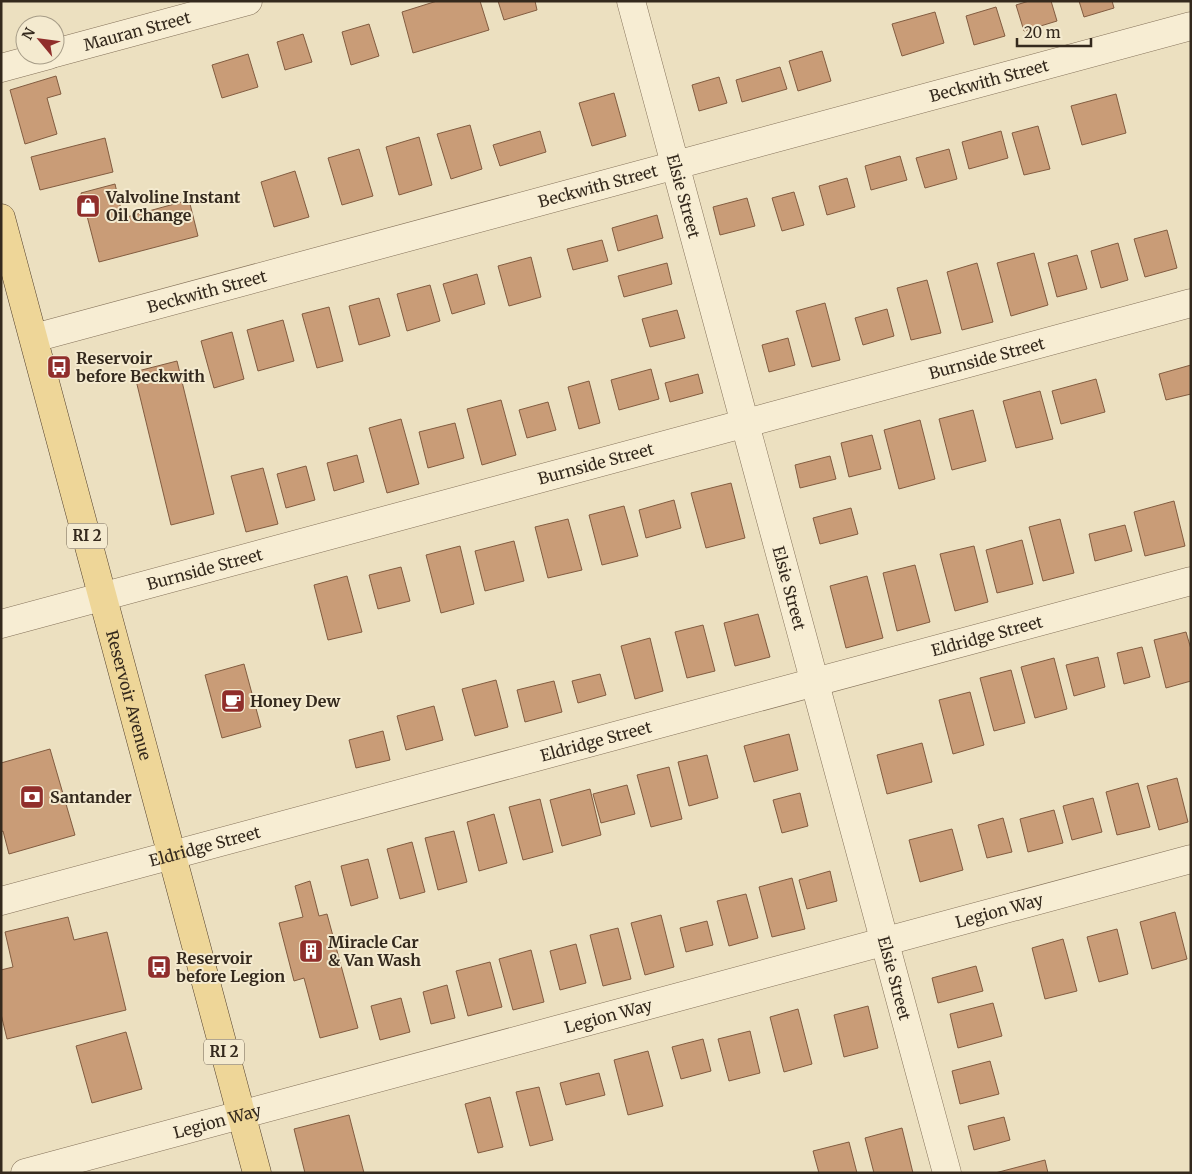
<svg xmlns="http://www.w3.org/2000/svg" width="1192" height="1174" viewBox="0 0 1192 1174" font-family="Merriweather,serif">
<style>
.building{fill:#c99c77;stroke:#825c40}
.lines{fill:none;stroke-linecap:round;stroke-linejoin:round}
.minor-casing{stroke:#847159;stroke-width:29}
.major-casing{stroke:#523f2d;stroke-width:29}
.minor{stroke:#f7edd3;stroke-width:28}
.major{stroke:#eed698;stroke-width:28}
.labels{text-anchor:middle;stroke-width:4;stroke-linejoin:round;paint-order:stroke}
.shield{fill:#f4eacf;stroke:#6e6352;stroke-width:1}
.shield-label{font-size:15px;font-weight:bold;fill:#34291d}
.street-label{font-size:16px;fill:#34291d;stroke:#f4eacf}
.poi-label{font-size:16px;font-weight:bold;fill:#34291d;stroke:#f4eacf;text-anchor:start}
</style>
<rect width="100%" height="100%" fill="#ece0c0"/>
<path class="building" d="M437,1H480L489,30L413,53L402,12Z
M498,1H535L537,10L504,20Z
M1029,1H1051L1057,21L1024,31L1016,5Z
M1079,1H1112L1114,8L1084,17Z
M996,7L1005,36L974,45L966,16Z
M935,12L944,43L902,56L892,24Z
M369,24L379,56L351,65L342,32Z
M303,34L312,62L285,70L277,42Z
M822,51L831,81L798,91L789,61Z
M248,54L258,87L222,98L212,65Z
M780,67L787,89L742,102L736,80Z
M56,76L61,94L47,98L57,134L25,144L10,90Z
M719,77L727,103L699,111L692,85Z
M614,93L626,136L592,146L579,103Z
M1116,94L1126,133L1082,145L1071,106Z
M470,125L482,169L451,179L437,134Z
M1038,126L1050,169L1024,175L1012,133Z
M540,131L546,152L500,166L493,145Z
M1001,131L1008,158L969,169L962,142Z
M419,137L432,185L399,195L386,147Z
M105,138L113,172L40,190L31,157Z
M359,149L373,196L342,205L328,158Z
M949,149L957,179L925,188L916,158Z
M900,156L907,180L871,190L865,166Z
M295,171L309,217L274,227L261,182Z
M847,178L855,207L827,215L819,186Z
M115,184L123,218L189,200L198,236L99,262L81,193Z
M794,192L804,225L782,231L772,198Z
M747,198L755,226L720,235L713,207Z
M657,215L663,238L618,251L612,228Z
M1167,230L1177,268L1145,277L1134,239Z
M602,240L608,261L573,270L567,249Z
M1118,243L1128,280L1101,288L1091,251Z
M1034,253L1048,305L1011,316L997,263Z
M1077,255L1087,289L1057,297L1048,263Z
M531,257L541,297L509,306L498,266Z
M667,263L672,284L624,297L618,276Z
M977,263L993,322L962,330L947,272Z
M477,274L485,304L452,314L443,284Z
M927,280L941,333L911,340L897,288Z
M430,285L440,321L407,331L397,294Z
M379,298L390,336L359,345L349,306Z
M825,303L840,360L812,367L796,311Z
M329,307L343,361L317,368L302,314Z
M887,309L894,336L863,345L855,318Z
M677,310L685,338L650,347L642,319Z
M283,320L294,361L258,371L247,330Z
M232,332L244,379L214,388L201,341Z
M788,338L795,365L769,372L762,345Z
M177,361L214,514L171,525L134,372Z
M1191,365V394L1166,400L1159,374Z
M651,369L659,399L619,410L611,380Z
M698,374L703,393L670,402L665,383Z
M1096,379L1105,412L1061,424L1052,391Z
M589,381L600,423L579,429L568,387Z
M1040,391L1053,439L1016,448L1003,401Z
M501,400L516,455L482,465L467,409Z
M548,402L556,430L527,438L519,410Z
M973,410L986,461L952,470L939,419Z
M401,419L419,484L387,493L369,428Z
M920,420L935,479L899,489L884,430Z
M455,423L464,458L428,468L419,432Z
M872,435L881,469L849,477L841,443Z
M357,455L364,482L334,491L327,463Z
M830,456L836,479L800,488L795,465Z
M306,466L315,500L286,508L277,474Z
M263,468L278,524L246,532L231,476Z
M731,483L745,538L706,548L691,493Z
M674,500L681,528L646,538L639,510Z
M1174,501L1185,546L1145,556L1134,512Z
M624,506L638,556L602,565L589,515Z
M851,508L858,534L820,544L813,518Z
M568,519L582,570L548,578L535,527Z
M1060,519L1074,573L1043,581L1029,527Z
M1125,525L1132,551L1095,561L1089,534Z
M1022,540L1033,584L997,593L986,550Z
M514,541L524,581L485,591L475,551Z
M460,546L474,604L441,613L426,555Z
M974,546L988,602L955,611L940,554Z
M915,565L930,622L897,631L883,573Z
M401,567L410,601L378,609L369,575Z
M347,576L362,632L328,640L314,585Z
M867,576L883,638L846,648L830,586Z
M758,614L770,657L735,666L724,623Z
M703,625L715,671L687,678L675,632Z
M1186,632L1191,649V681L1166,688L1154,640Z
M650,638L663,691L635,699L621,646Z
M1142,647L1150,677L1124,684L1117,653Z
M1098,657L1105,687L1074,696L1066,665Z
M1054,658L1067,709L1035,718L1021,667Z
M244,664L261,727L222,738L205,675Z
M1011,670L1025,723L994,731L980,678Z
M600,674L606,695L578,703L572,681Z
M496,680L508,727L475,736L462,689Z
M554,681L562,712L525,722L517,690Z
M970,692L984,745L953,754L939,700Z
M434,706L443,740L406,750L397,716Z
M383,731L390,760L356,768L349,740Z
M789,734L798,770L754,782L744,746Z
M922,743L932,782L887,794L877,755Z
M50,749L75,835L9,854L3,831L1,832V763Z
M707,755L718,798L689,806L678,762Z
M669,767L682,819L651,827L637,775Z
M1177,778L1188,822L1159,830L1147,786Z
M1138,783L1150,827L1117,835L1106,792Z
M627,785L635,814L601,823L593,794Z
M590,789L601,835L562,846L550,800Z
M800,793L808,826L782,833L773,800Z
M1093,798L1102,832L1072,840L1063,806Z
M540,799L553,852L523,860L509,807Z
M1054,810L1063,843L1028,852L1020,819Z
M494,814L507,863L479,871L467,822Z
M1003,818L1012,852L987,858L978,825Z
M952,829L963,870L920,882L909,840Z
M454,831L467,882L438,890L425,838Z
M412,842L425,892L400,899L387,849Z
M368,859L378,898L351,906L341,866Z
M830,871L837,901L807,909L799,880Z
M792,878L805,929L772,937L759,887Z
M310,881L319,916L327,914L358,1028L320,1038L304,978L294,981L279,923L303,917L295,886Z
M746,894L758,938L729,946L717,901Z
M1175,912L1187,959L1152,969L1140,922Z
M661,915L674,967L645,975L631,923Z
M68,917L74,940L107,932L126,1010L7,1039L1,1014V970L13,967L5,932Z
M707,921L713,945L686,952L680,928Z
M618,928L631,979L603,986L590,935Z
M1117,929L1128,974L1099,982L1087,937Z
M1063,939L1077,991L1045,999L1032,948Z
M576,944L586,983L560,990L550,951Z
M531,950L544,1002L513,1010L499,959Z
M490,962L502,1007L468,1016L456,971Z
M976,966L983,991L938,1003L932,978Z
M447,985L455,1018L431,1024L423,992Z
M401,998L410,1032L380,1040L371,1006Z
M993,1003L1002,1036L958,1048L950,1014Z
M868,1006L878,1048L844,1057L834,1015Z
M798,1009L812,1064L784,1072L770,1017Z
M750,1031L760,1073L729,1081L718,1039Z
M126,1032L142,1089L92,1103L76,1046Z
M703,1039L711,1071L681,1079L672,1047Z
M648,1051L663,1106L628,1115L614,1060Z
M990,1061L999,1094L960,1104L952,1071Z
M599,1073L605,1095L566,1105L560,1083Z
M539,1087L553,1140L530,1146L516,1092Z
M490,1097L503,1147L478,1153L465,1104Z
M349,1115L364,1173H305L294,1129Z
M1004,1117L1010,1140L974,1150L968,1126Z
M902,1128L913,1173H874L865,1138Z
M849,1142L857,1173H819L813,1151Z
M1045,1160L1048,1173H995Z"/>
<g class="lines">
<defs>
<g id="minor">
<path id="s1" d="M631,1L947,1173"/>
<path id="s2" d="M55,53L248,1"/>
<path d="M1,68L49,55"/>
<path id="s3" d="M34,338L1191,26"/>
<path id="s4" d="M1,624L1191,303"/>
<path id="s5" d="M1,901L1191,581"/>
<path id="s6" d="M25,1173L1191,859"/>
</g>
<g id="major">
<path id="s7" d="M1,218L257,1173"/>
</g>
</defs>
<use href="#minor" class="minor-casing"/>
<use href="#major" class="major-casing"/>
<use href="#minor" class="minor"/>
<use href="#major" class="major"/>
</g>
<defs>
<symbol id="shop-square" viewBox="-11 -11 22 22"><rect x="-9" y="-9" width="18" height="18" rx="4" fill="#902e2b" stroke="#f4eacf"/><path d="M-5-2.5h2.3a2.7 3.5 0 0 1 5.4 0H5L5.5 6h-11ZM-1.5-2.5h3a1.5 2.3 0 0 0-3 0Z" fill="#fff"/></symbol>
<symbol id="bus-square" viewBox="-11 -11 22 22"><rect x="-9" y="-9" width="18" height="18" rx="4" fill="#902e2b" stroke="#f4eacf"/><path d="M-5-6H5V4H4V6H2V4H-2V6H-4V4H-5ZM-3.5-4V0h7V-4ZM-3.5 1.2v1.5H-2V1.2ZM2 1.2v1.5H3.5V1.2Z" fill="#fff"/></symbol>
<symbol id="cafe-square" viewBox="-11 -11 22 22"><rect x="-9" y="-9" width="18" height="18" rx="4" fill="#902e2b" stroke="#f4eacf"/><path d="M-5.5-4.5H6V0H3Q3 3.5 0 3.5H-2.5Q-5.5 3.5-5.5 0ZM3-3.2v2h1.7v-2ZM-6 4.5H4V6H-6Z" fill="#fff"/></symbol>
<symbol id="bank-square" viewBox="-11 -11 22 22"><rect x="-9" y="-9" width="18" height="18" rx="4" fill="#902e2b" stroke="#f4eacf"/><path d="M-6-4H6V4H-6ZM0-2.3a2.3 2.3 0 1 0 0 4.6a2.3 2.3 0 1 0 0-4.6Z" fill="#fff"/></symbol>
<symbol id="building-square" viewBox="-11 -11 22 22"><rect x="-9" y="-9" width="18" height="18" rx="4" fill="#902e2b" stroke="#f4eacf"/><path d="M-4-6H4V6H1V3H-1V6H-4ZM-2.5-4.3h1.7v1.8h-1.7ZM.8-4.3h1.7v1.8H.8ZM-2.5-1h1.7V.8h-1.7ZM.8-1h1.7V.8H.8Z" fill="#fff"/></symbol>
</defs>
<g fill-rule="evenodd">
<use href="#shop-square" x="74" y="192" width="28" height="28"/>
<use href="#bus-square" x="45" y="353" width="28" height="28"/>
<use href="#cafe-square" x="219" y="687" width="28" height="28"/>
<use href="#bank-square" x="18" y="783" width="28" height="28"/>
<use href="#building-square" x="297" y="937" width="28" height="28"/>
<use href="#bus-square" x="145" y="953" width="28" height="28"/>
</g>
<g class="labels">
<g class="shield">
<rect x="67" y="523.5" width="40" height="25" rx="4"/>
<rect x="204" y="1039.5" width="40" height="25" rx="4"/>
</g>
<g class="shield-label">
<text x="87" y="541">RI 2</text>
<text x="224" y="1057">RI 2</text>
</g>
<g class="street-label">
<text dy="6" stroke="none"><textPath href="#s2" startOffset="85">Mauran Street</textPath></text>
<text dy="6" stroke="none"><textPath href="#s3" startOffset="989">Beckwith Street</textPath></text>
<text dy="6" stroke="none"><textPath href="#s3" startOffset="584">Beckwith Street</textPath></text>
<text dy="6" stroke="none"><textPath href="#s1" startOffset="202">Elsie Street</textPath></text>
<text dy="6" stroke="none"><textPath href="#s3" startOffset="179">Beckwith Street</textPath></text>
<text dy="6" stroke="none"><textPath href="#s4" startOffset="1021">Burnside Street</textPath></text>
<text dy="6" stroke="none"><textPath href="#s4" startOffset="616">Burnside Street</textPath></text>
<text dy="6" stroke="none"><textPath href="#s4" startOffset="211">Burnside Street</textPath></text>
<text dy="6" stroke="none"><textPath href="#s1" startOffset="608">Elsie Street</textPath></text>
<text dy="6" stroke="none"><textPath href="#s5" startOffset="1021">Eldridge Street</textPath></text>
<text dy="6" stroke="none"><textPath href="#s7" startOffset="494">Reservoir Avenue</textPath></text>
<text dy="6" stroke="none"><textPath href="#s5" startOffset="616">Eldridge Street</textPath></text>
<text dy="6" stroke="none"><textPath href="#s5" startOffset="211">Eldridge Street</textPath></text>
<text dy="6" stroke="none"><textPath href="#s6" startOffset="1009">Legion Way</textPath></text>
<text dy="6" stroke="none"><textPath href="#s1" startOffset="1012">Elsie Street</textPath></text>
<text dy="6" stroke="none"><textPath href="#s6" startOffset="604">Legion Way</textPath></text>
<text dy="6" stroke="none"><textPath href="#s6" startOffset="199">Legion Way</textPath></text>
</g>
<g class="poi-label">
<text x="106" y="203">Valvoline Instant<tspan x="106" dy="18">Oil Change</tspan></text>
<text x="76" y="364">Reservoir<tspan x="76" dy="18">before Beckwith</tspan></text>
<text x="250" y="707">Honey Dew</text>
<text x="50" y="803">Santander</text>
<text x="328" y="948">Miracle Car<tspan x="328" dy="18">&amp; Van Wash</tspan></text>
<text x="176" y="964">Reservoir<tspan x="176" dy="18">before Legion</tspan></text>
</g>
</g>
<rect width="1192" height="1174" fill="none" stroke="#34291d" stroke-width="5"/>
<g transform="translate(40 40) rotate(299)"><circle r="24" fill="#f4eacf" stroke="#a79d88"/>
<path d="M0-4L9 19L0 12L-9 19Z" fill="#902e2b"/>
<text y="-8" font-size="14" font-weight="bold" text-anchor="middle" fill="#34291d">N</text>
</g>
<path d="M1017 38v8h74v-8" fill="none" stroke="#34291d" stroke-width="2.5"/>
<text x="1024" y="38" font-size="15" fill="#34291d" stroke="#f4eacf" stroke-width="4" paint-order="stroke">20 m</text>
</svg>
